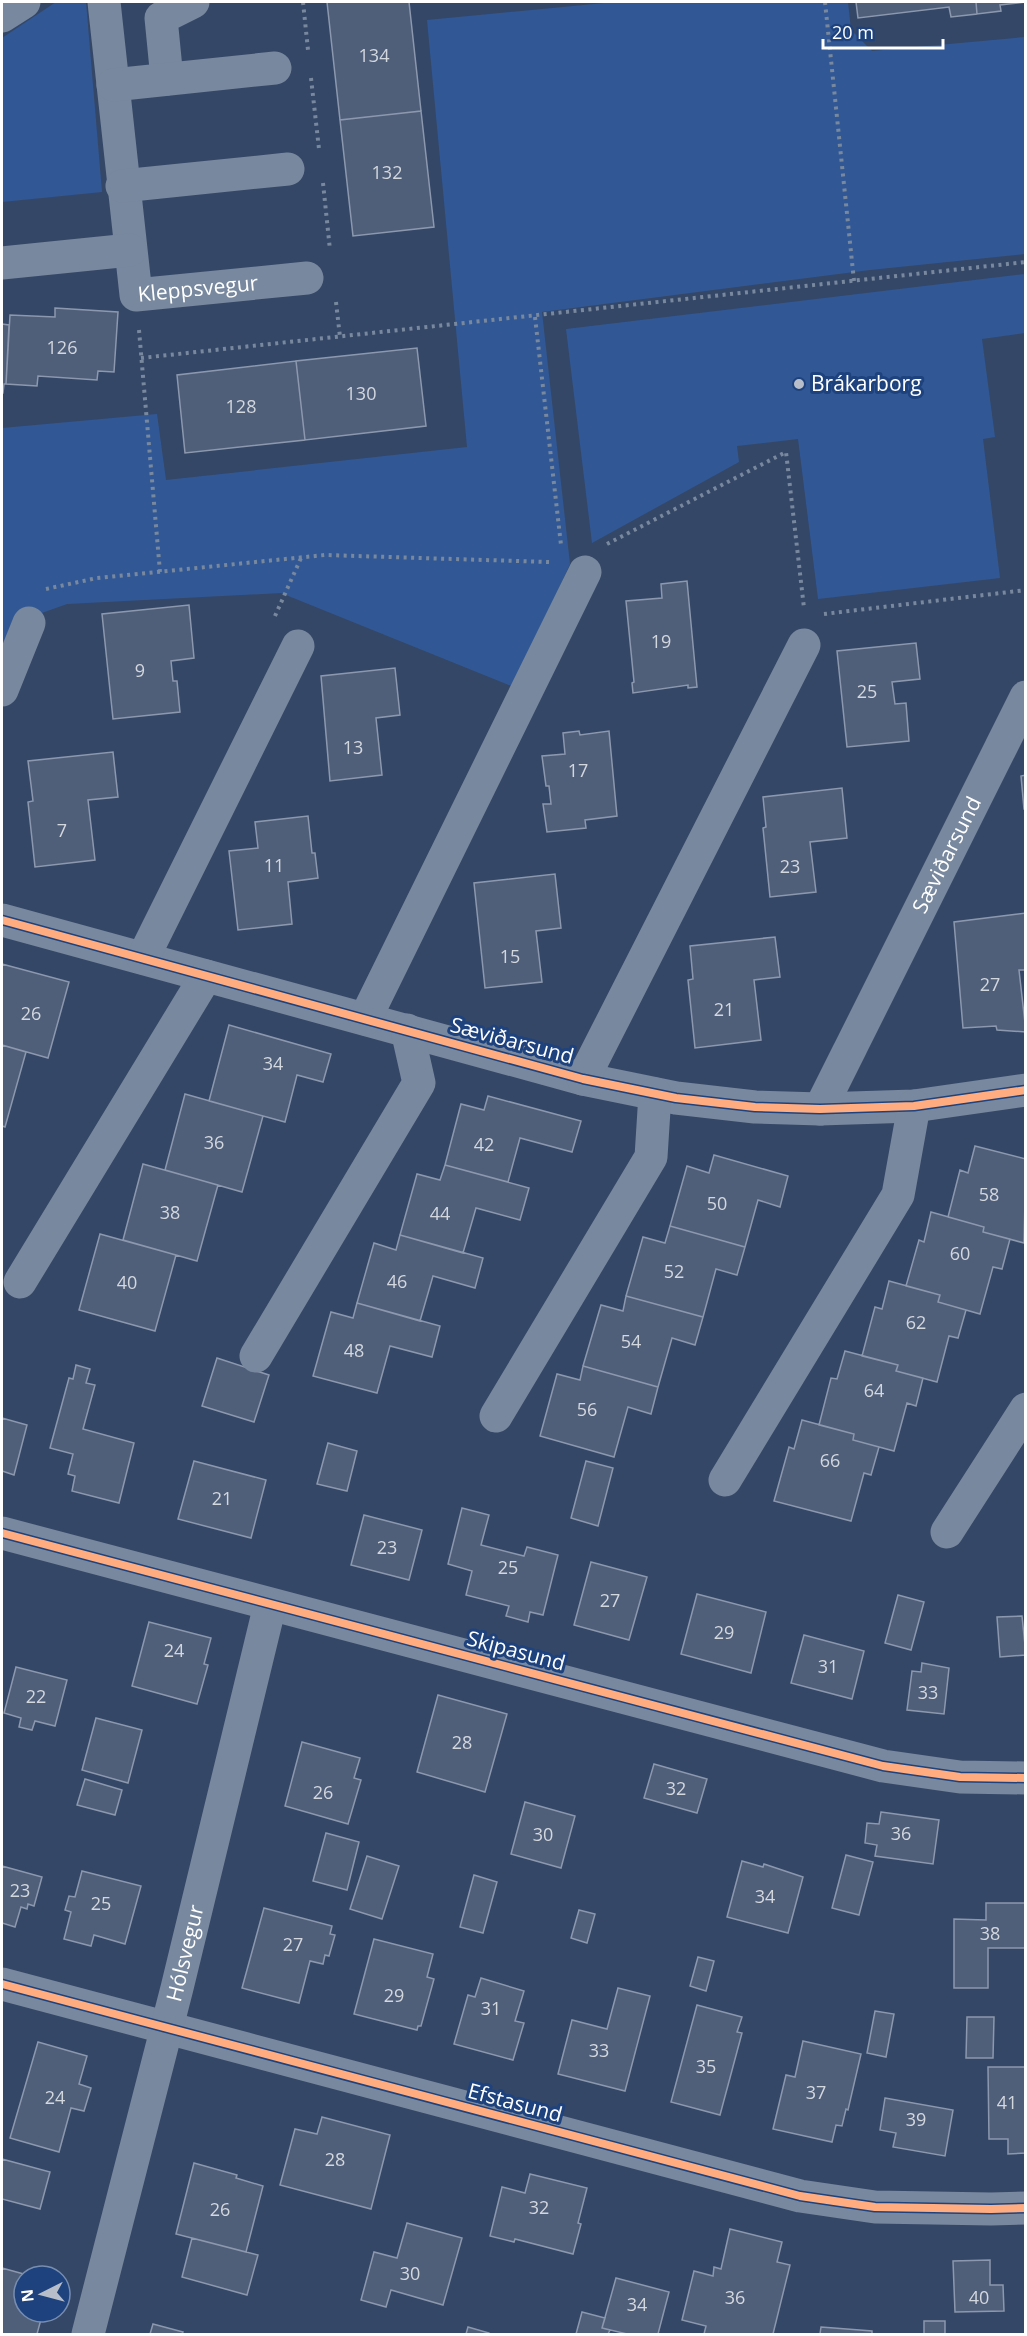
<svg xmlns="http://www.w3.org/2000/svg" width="1027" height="2336" viewBox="0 0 1027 2336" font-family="'Open Sans',sans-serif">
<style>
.green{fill:#315895}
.building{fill:#505f79;stroke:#8c98ad;stroke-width:1.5}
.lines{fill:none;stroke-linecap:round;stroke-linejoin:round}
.path{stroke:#78889e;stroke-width:4;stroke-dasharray:3 4.5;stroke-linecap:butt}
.minor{stroke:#78889e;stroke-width:33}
.cycleway-casing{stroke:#1e427d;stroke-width:11}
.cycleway{stroke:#ffac80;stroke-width:8}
.poi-dot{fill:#b8bfca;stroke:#1e427d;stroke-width:2}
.labels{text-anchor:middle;stroke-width:6;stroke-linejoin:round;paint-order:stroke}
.number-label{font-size:18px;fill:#d3d7de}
.street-label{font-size:21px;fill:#fff;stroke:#1e427d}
.poi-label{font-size:21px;fill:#fff;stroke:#1e427d;text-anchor:start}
</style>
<rect width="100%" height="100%" fill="#344767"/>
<path class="green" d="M56,2H86L102,192L2,202V38Z
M615,2H848L851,30L872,51L1025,37V254L870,270L542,312L570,564L514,687L281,593L67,604L11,624L2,650V428L157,414L166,480L467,447L427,20Z
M1025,274V333L982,339L995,437L983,439L1000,578L818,599L798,439L737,446L739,462L592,543L566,329Z"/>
<path class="building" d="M327,2H409L421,111L340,120Z
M856,2H976L977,14L951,17L949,7L858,18Z
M976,2H1026L1000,5L1001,11L977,14Z
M421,111L434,227L353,236L340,120Z
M55,308L118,312L114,372L98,371L97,380L38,376L37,386L6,384L10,315L55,317Z
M2,324L9,325L6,384H4L3,393H2Z
M417,348L426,426L305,440L296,361Z
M296,361L305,440L185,453L177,375Z
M687,581L697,687L688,688V685L633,693L632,683L634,682L626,601L662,598L661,584Z
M189,605L194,658L171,661L173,681H177L180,712L113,719L102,614Z
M916,643L920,679L892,682L895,704L906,703L909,741L847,747L837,651Z
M395,668L400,715L376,718L382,775L330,781L321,676Z
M579,731L580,735L609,731L617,816L585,820L586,828L547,832L543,804H551L549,786H546L542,756L565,754L563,733Z
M113,752L118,797L88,800L95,860L35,867L28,802L33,801L28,761Z
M1026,775V809H1024L1021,776Z
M842,788L847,838L810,842L816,892L770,897L763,828L766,827L763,797Z
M308,816L312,853H315L318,878L288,882L292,924L238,930L229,851L258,848L255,822Z
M555,874L561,928L536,931L542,982L485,988L474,883Z
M1026,913V970H1019L1026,1032L997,1030L996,1026L963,1028L954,922Z
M775,937L780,977L754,980L761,1040L695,1048L688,980L693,979L690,946Z
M2,964L69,982L48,1058L2,1045Z
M229,1025L331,1054L323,1082L297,1075L285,1122L209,1101Z
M2,1045L26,1052L5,1127L2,1126Z
M185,1094L263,1116L242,1192L165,1170Z
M488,1096L581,1121L572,1152L520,1138L508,1182L445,1165L461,1104L484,1110Z
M975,1146L1026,1159L1024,1243L983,1232L984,1227L948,1217L960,1170L968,1173Z
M714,1155L788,1176L780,1207L758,1200L745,1247L670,1226L687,1166L709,1173Z
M143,1164L218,1185L197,1261L123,1240Z
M445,1165L529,1188L520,1220L476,1208L463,1253L400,1235L417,1174L440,1180Z
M931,1212L984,1227L983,1232L1010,1239L1002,1269L993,1267L980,1314L938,1302L940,1295L906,1286L919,1240L924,1242Z
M670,1226L745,1247L737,1275L716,1269L703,1317L626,1296L643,1237L665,1243Z
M100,1234L176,1255L155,1331L79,1310Z
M400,1235L483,1258L475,1288L433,1276L420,1321L357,1303L374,1243L396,1250Z
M889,1281L940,1295L938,1302L966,1310L958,1338L949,1336L937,1382L896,1371L898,1365L862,1356L875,1307L882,1309Z
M626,1296L703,1317L695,1345L672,1338L658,1387L583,1366L601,1305L623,1311Z
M357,1303L440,1326L432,1357L390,1346L377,1393L313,1376L331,1312L353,1318Z
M845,1351L898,1365L896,1371L923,1378L916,1406L907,1403L894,1451L853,1440L854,1434L819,1425L831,1378L837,1379Z
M217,1358L269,1375L254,1422L202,1406Z
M76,1365L90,1369L86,1383L95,1385L83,1429L134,1443L119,1503L72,1491L75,1476L68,1474L73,1454L50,1448L69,1378L73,1379Z
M583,1366L658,1387L651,1414L628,1407L614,1457L540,1436L557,1374L580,1380Z
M2,1418L27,1425L14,1475L2,1471Z
M802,1420L854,1434L853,1440L879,1447L871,1475L864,1473L851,1521L774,1501L789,1447L794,1449Z
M328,1443L357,1451L347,1491L317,1484Z
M194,1461L266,1480L251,1538L178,1519Z
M586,1461L613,1468L598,1526L571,1518Z
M462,1508L489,1515L481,1545L524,1556L527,1547L558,1555L543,1615L530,1612L528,1622L506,1616L509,1606L466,1595L472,1571L448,1564Z
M364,1515L422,1530L409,1580L351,1565Z
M591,1562L647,1577L629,1640L574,1625Z
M697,1594L766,1612L751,1673L681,1654Z
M898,1595L924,1602L911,1650L885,1643Z
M1022,1616L1026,1655L1000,1657L997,1617Z
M149,1622L211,1638L204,1664L208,1665L197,1704L132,1686Z
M804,1635L864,1651L852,1699L791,1683Z
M922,1663L949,1668L944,1714L907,1710L912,1671L921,1672Z
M16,1667L67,1680L55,1726L35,1721L32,1730L19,1727L21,1718L4,1713Z
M438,1695L507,1714L485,1792L417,1772Z
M96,1718L142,1730L128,1783L82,1770Z
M302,1742L360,1758L354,1778L361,1780L348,1824L285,1806Z
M654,1764L707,1779L697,1813L644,1798Z
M85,1779L122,1790L115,1815L77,1805Z
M525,1802L575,1816L561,1868L511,1854Z
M881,1812L939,1820L933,1864L875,1856L877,1845L865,1843L867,1823L879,1824Z
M326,1833L359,1842L347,1890L313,1881Z
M846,1855L873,1862L859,1915L832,1908Z
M367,1856L399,1866L382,1919L350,1909Z
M742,1861L763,1867L764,1864L803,1877L788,1933L727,1917Z
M2,1866L42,1877L34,1906L28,1904L27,1909L21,1907L15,1927L2,1923Z
M82,1871L141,1886L125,1944L94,1935L91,1946L64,1939L71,1912L65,1910L69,1896L75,1897Z
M474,1875L497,1882L483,1933L460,1927Z
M986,1903H1026V1948H988V1988H954V1919L986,1920Z
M264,1908L332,1926L330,1934L335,1935L329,1956L325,1955L323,1964L310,1961L299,2003L242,1988Z
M579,1910L595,1914L587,1943L571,1938Z
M374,1939L433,1954L427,1977L434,1979L421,2026H418L417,2030L354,2014Z
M698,1957L714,1961L706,1991L690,1986Z
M481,1978L524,1991L515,2021L524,2023L513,2060L454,2044L468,1995L475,1997Z
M618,1988L650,1996L625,2091L558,2074L572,2020L607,2029Z
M697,2005L742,2017L737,2032L742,2033L720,2115L671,2102Z
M875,2011L894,2014L886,2057L867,2053Z
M967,2017H994L993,2058H966Z
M803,2041L861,2054L848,2110L846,2109L842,2126L836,2125L832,2142L773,2129L786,2075L795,2077Z
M38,2042L87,2056L79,2084L91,2088L84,2111L71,2108L59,2152L10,2138Z
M988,2067H1026V2153L1008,2154V2139H989Z
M885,2098L953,2110L945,2156L893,2147L896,2133L880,2130Z
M322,2117L390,2135L371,2209L280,2185L295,2129L317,2134Z
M2,2159L50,2172L40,2209L2,2199Z
M194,2163L237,2175L236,2178L263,2186L246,2252L176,2234Z
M530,2174L587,2188L578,2223L581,2224L573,2254L515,2239L514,2242L490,2236L502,2187L525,2193Z
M407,2223L462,2238L443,2305L391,2290L386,2307L361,2300L374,2252L397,2258Z
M730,2229L782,2242L777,2262L790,2265L773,2334H704L706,2326L682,2320L694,2271L713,2276L714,2267L721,2269Z
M192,2238L258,2255L247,2295L182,2277Z
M990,2260V2285H1003L1004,2311L955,2312L953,2261Z
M2,2268L31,2276H24V2312H43L37,2334H2Z
M616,2278L669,2292L658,2334H627L602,2328Z
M582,2312L605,2318L602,2328L610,2330L608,2334H576Z
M924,2321H945V2334H924Z
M153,2324L183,2332L182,2334H150Z
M468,2327L489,2333V2334H466Z
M821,2327L872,2331V2334H820Z"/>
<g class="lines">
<path class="path" d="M303,2L308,50
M825,2L854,281
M311,78L319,149
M323,183L330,250
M336,302L340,337
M535,317L561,545
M139,330L160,572
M141,358L1026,262
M607,544L786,452L804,608
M46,589L97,578L325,555L549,562
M824,614L1026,590
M275,616L301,558"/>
<g class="minor">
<path id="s1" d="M104,2L136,295L307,278"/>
<path d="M2,16L24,2"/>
<path d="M167,79L161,18L193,2"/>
<path d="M113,85L275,68"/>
<path d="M122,186L288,169"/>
<path d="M2,263L130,250"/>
<path d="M2,690L29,623"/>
<path d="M2,920L583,1079L676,1098L755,1107L820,1109L914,1106L1026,1090"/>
<path d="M143,958L298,646"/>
<path d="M365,1019L585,572"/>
<path d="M583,1079L804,645"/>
<path id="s2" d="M820,1109L1026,697"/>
<path d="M20,1282L206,976"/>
<path d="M256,1356L419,1083L407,1030"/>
<path d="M496,1416L651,1157L655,1094"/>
<path d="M725,1480L898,1195L914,1106"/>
<path d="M947,1532L1026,1409"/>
<path d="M2,1533L883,1766L960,1777L1026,1778"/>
<path d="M2,1984L800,2196L875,2207L991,2209L1026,2208"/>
<path id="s3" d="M88,2334L177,1988L270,1605"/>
</g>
<defs>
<path id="cycleway" d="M2,920L583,1079L676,1098L755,1107L820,1109L914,1106L1026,1090
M2,1533L883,1766L960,1777L1026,1778
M2,1984L800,2196L875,2207L991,2209L1026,2208"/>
</defs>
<use href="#cycleway" class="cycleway-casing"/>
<use href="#cycleway" class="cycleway"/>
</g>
<circle class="poi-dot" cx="799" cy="384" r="6"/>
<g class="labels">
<g class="number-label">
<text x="374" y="62">134</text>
<text x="387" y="179">132</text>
<text x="62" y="354">126</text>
<text x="361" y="400">130</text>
<text x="241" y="413">128</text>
<text x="661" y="648">19</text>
<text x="140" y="677">9</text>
<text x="867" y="698">25</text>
<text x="353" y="754">13</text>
<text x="578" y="777">17</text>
<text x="62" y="837">7</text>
<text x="274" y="872">11</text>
<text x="790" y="873">23</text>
<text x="510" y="963">15</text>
<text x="990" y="991">27</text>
<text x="724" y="1016">21</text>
<text x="31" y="1020">26</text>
<text x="273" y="1070">34</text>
<text x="214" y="1149">36</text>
<text x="484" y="1151">42</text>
<text x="989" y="1201">58</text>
<text x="717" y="1210">50</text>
<text x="170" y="1219">38</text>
<text x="440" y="1220">44</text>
<text x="960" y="1260">60</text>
<text x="674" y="1278">52</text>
<text x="397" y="1288">46</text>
<text x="127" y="1289">40</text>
<text x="916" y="1329">62</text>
<text x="631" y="1348">54</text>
<text x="354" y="1357">48</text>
<text x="874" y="1397">64</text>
<text x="587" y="1416">56</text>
<text x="830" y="1467">66</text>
<text x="222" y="1505">21</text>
<text x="387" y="1554">23</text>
<text x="508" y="1574">25</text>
<text x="610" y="1607">27</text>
<text x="724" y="1639">29</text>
<text x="174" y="1657">24</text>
<text x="828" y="1673">31</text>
<text x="928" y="1699">33</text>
<text x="36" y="1703">22</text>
<text x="462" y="1749">28</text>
<text x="676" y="1795">32</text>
<text x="323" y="1799">26</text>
<text x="901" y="1840">36</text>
<text x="543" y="1841">30</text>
<text x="20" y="1897">23</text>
<text x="765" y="1903">34</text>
<text x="101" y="1910">25</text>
<text x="990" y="1940">38</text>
<text x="293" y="1951">27</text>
<text x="394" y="2002">29</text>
<text x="491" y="2015">31</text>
<text x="599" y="2057">33</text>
<text x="706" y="2073">35</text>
<text x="816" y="2099">37</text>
<text x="55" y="2104">24</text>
<text x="1007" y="2109">41</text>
<text x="916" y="2126">39</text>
<text x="335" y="2166">28</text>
<text x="539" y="2214">32</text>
<text x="220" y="2216">26</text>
<text x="410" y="2280">30</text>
<text x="735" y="2304">36</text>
<text x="979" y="2304">40</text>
<text x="637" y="2311">34</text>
</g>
<g class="street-label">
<text dy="7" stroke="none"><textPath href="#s1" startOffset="357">Kleppsvegur</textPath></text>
<text dy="7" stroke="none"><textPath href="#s2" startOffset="284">Sæviðarsund</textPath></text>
<text transform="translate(512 1041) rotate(15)" y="7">Sæviðarsund</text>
<text transform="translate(516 1651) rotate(15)" y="7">Skipasund</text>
<text dy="7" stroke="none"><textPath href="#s3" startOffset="393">Hólsvegur</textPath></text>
<text transform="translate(515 2103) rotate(15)" y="7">Efstasund</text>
</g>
<g class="poi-label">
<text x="811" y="391">Brákarborg</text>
</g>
</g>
<rect width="1027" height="2336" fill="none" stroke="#ffffff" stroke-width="6"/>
<g transform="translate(42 2294) rotate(264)"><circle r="28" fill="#1e427d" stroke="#788eb1" stroke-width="1.5"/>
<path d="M0-4.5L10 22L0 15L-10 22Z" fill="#b8bfca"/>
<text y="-9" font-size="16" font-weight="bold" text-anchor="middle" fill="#ffffff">N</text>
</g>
<path d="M823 39v9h120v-9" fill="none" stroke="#ffffff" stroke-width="3"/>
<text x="832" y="39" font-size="18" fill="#ffffff" stroke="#1e427d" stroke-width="4.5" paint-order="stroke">20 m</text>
</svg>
